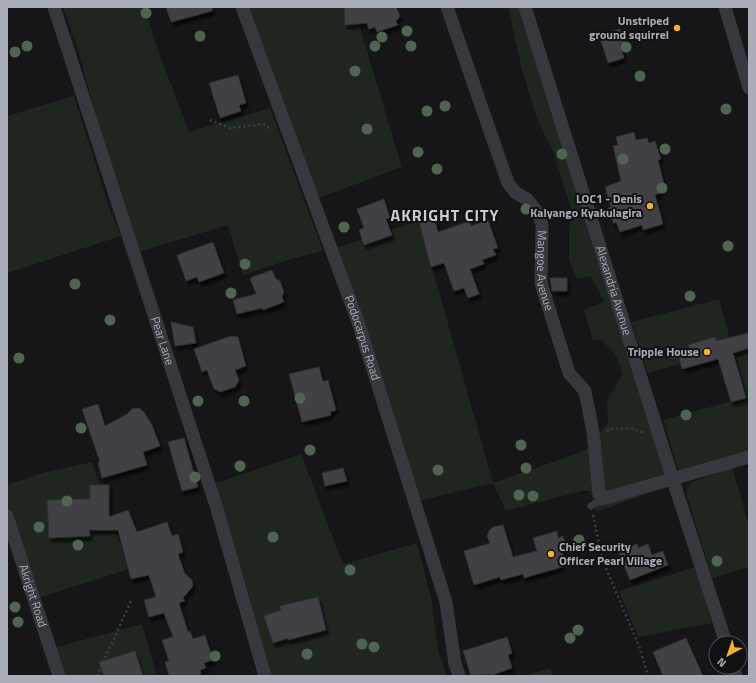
<svg xmlns="http://www.w3.org/2000/svg" width="756" height="683" viewBox="0 0 756 683" font-family="'Titillium Web',sans-serif">
<style>
.green{fill:#1e261f}
.building{fill:#404145;stroke:#303034;filter:url(#shadow)}
.lines{fill:none;stroke-linecap:round;stroke-linejoin:round}
.path{stroke:#3d3f44;stroke-width:2.5;stroke-dasharray:2 3;stroke-linecap:butt}
.lane{stroke:#37383d;stroke-width:7}
.street{stroke:#37383d;stroke-width:13}
.tree{fill:#506452}
.poi-dot{fill:#f2b134;stroke:#111113;stroke-width:1.5}
.labels{text-anchor:middle;stroke-width:4;stroke-linejoin:round;paint-order:stroke}
.poi-label{font-size:12px;font-weight:bold;fill:#a8adb8;stroke:#111113;text-anchor:end}
.street-label{font-size:12px;fill:#a8adb8;stroke:#111113}
.district-label{font-size:16px;font-weight:bold;letter-spacing:1px;fill:#c9ccd4;stroke:#111113}
</style>
<defs>
<filter id="shadow"><feDropShadow dx="2.5" dy="4.5" stdDeviation="1" flood-color="#0009"/></filter>
</defs>
<rect width="100%" height="100%" fill="#161618"/>
<path class="green" d="M63,7H145L155,42L189,132L270,108L323,251L291,259L243,275L228,225L139,252L103,143L78,49Z
M242,7H354L402,167L316,199Z
M508,7H521L669,486L596,512L590,491H582L506,511L493,483L418,501L335,248L419,221L493,483L587,450L608,423L607,401L622,375L617,357L602,340H593L584,310L604,302L591,276L577,279L569,259V225L574,219L554,154L538,121L523,74Z
M74,96L111,214L121,236L7,273V116Z
M719,299L733,350L749,349V452L683,473L678,469L663,420L747,397L733,350L648,373L631,322Z
M301,454L343,564L417,543L431,598L438,650L447,676H270L248,592L214,484Z
M92,462L129,569L35,599L7,517V485L43,473Z
M732,467L749,525V567L712,578L686,491L690,483Z
M695,567L712,623L638,637L619,591Z
M142,624L157,676H61L53,648Z
M550,668L553,676H522Z"/>
<path class="building" d="M166,7H212V11L171,22Z
M344,7H396L400,16L396,21L398,25L377,32L375,27L369,29L367,23L345,25Z
M620,29L624,42L620,44L624,58L608,63L599,35Z
M238,75L246,103L239,105L241,111L220,118L209,83Z
M634,132L636,140L647,138L649,143L655,141L661,159L658,160L664,184L658,186L660,193L655,195L663,224L643,230L642,225L620,232L616,222L614,224L610,215L608,208L611,207L605,187L621,181L613,146L618,145L616,137Z
M384,199L390,218L386,219L392,235L364,245L359,230L364,228L357,209Z
M434,217L438,232L470,221L471,226L488,220L498,248L493,249L496,255L482,260L484,264L470,269L479,294L468,298L464,288L454,291L444,263L431,267L419,222Z
M213,242L224,273L199,282L197,277L186,281L177,255Z
M272,270L276,279L280,281L284,292L282,297L284,302L263,310L262,308L237,314L233,300L256,294L250,278Z
M550,278H567V291H552Z
M171,322L193,327L196,343L175,346Z
M749,333V348L733,353L746,398L731,402L718,359L682,369L678,354L690,350L688,345L715,337L716,341Z
M231,336L238,337L246,366L235,370L239,380L235,387L220,392L214,389L207,370L202,372L194,349Z
M319,367L323,382L328,380L336,410L330,412L331,415L302,422L289,374Z
M98,404L105,426L127,414L132,409L139,408L144,412L152,425L160,446L143,452L147,465L102,478L98,462H100L82,409Z
M184,438L198,487L182,491L168,442Z
M343,468L347,481L325,486L322,473Z
M90,485H109V517L128,510L137,532L167,522L172,536L178,534L183,552L178,554L185,574L192,580L193,586L183,598L185,601L179,603L188,632L190,631L193,639L205,635L213,660L204,663L206,668L200,670L201,674L195,676H169L165,662L169,661L162,640L173,637L164,613L149,617L144,600L156,597L149,575L131,579L118,530H89L90,536L49,538L47,500L90,499Z
M503,525L513,557L537,551L533,538L557,531L558,538L563,536L567,547L561,549L565,560L560,561L562,567L524,578L523,574L501,580L500,577L474,585L464,551L490,543L487,536L489,531L493,527Z
M637,544L638,548L648,544L652,555L663,551L668,565L630,580L618,551Z
M318,597L326,630L288,640V638L273,643L264,616L281,610L280,606Z
M507,637L512,653L508,655L512,668L490,676L489,674L471,676L463,651Z
M686,638L703,676H663L653,652Z
M135,651L143,676H104L99,662Z"/>
<g class="lines">
<path class="path" d="M210,120L230,128L263,124L272,130
M607,431L609,429L631,428L644,433
M593,515L602,559L639,646L648,676
M97,676L131,601"/>
<path class="lane" d="M591,506L602,499"/>
<g class="street">
<path id="s1" d="M54,7L217,509L265,676"/>
<path id="s2" d="M242,7L358,322L446,602L455,664L459,676"/>
<path id="s3" d="M447,7L508,183L516,193L527,199L538,213L542,225L541,283L569,373L585,391L593,432L599,493L602,499L749,457"/>
<path id="s4" d="M525,7L673,480L726,643"/>
<path d="M725,7L749,88"/>
<path id="s5" d="M7,516L59,676"/>
<path d="M733,667L736,676"/>
</g>
</g>
<g class="tree">
<circle cx="146" cy="13" r="5.5"/>
<circle cx="407" cy="31" r="5.5"/>
<circle cx="200" cy="36" r="5.5"/>
<circle cx="382" cy="37" r="5.5"/>
<circle cx="27" cy="46" r="5.5"/>
<circle cx="375" cy="46" r="5.5"/>
<circle cx="411" cy="46" r="5.5"/>
<circle cx="626" cy="47" r="5.5"/>
<circle cx="15" cy="52" r="5.5"/>
<circle cx="355" cy="71" r="5.5"/>
<circle cx="640" cy="76" r="5.5"/>
<circle cx="445" cy="106" r="5.5"/>
<circle cx="726" cy="109" r="5.5"/>
<circle cx="427" cy="111" r="5.5"/>
<circle cx="367" cy="129" r="5.5"/>
<circle cx="665" cy="149" r="5.5"/>
<circle cx="418" cy="152" r="5.5"/>
<circle cx="562" cy="154" r="5.5"/>
<circle cx="623" cy="159" r="5.5"/>
<circle cx="437" cy="169" r="5.5"/>
<circle cx="662" cy="188" r="5.5"/>
<circle cx="526" cy="209" r="5.5"/>
<circle cx="344" cy="227" r="5.5"/>
<circle cx="728" cy="246" r="5.5"/>
<circle cx="245" cy="264" r="5.5"/>
<circle cx="75" cy="284" r="5.5"/>
<circle cx="231" cy="293" r="5.5"/>
<circle cx="690" cy="296" r="5.5"/>
<circle cx="110" cy="320" r="5.5"/>
<circle cx="673" cy="353" r="5.5"/>
<circle cx="19" cy="358" r="5.5"/>
<circle cx="300" cy="398" r="5.5"/>
<circle cx="198" cy="401" r="5.5"/>
<circle cx="244" cy="401" r="5.5"/>
<circle cx="686" cy="415" r="5.5"/>
<circle cx="81" cy="428" r="5.5"/>
<circle cx="521" cy="445" r="5.5"/>
<circle cx="310" cy="450" r="5.5"/>
<circle cx="240" cy="466" r="5.5"/>
<circle cx="526" cy="468" r="5.5"/>
<circle cx="438" cy="470" r="5.5"/>
<circle cx="195" cy="477" r="5.5"/>
<circle cx="519" cy="495" r="5.5"/>
<circle cx="533" cy="496" r="5.5"/>
<circle cx="67" cy="501" r="5.5"/>
<circle cx="39" cy="527" r="5.5"/>
<circle cx="273" cy="537" r="5.5"/>
<circle cx="579" cy="540" r="5.5"/>
<circle cx="78" cy="545" r="5.5"/>
<circle cx="717" cy="561" r="5.5"/>
<circle cx="350" cy="570" r="5.5"/>
<circle cx="15" cy="607" r="5.5"/>
<circle cx="18" cy="622" r="5.5"/>
<circle cx="578" cy="630" r="5.5"/>
<circle cx="570" cy="638" r="5.5"/>
<circle cx="362" cy="644" r="5.5"/>
<circle cx="374" cy="647" r="5.5"/>
<circle cx="307" cy="654" r="5.5"/>
<circle cx="215" cy="656" r="5.5"/>
</g>
<g class="poi-dot">
<circle cx="677" cy="28" r="4"/>
<circle cx="650" cy="206" r="4"/>
<circle cx="707" cy="352" r="4"/>
<circle cx="551" cy="554" r="4"/>
</g>
<g class="labels">
<g class="poi-label">
<text x="669" y="25">Unstriped<tspan x="669" dy="14">ground squirrel</tspan></text>
<text x="642" y="203">LOC1 - Denis<tspan x="642" dy="14">Kalyango Kyakulagira</tspan></text>
<text x="699" y="356">Tripple House</text>
<text x="559" y="551" text-anchor="start">Chief Security<tspan x="559" dy="14">Officer Pearl Village</tspan></text>
</g>
<g class="street-label">
<text dy="4" stroke="none"><textPath href="#s3" startOffset="288">Mangoe Avenue</textPath></text>
<text dy="4" stroke="none"><textPath href="#s4" startOffset="297">Alexandria Avenue</textPath></text>
<text dy="4" stroke="none"><textPath href="#s2" startOffset="352">Podocarpus Road</textPath></text>
<text dy="4" stroke="none"><textPath href="#s1" startOffset="351">Pear Lane</textPath></text>
<text dy="4" stroke="none"><textPath href="#s5" startOffset="84">Akright Road</textPath></text>
</g>
<g class="district-label">
<text x="445" y="221">AKRIGHT CITY</text>
</g>
</g>
<rect width="756" height="683" fill="none" stroke="#a8adb8" stroke-width="16"/>
<g transform="translate(728 655) rotate(220)"><circle r="19" fill="#111113" stroke="#4d4f55"/>
<path d="M0-3L7 15L0 10L-7 15Z" fill="#f2b134"/>
<text y="-6" font-size="11" font-weight="bold" text-anchor="middle" fill="#a8adb8">N</text>
</g>
</svg>
